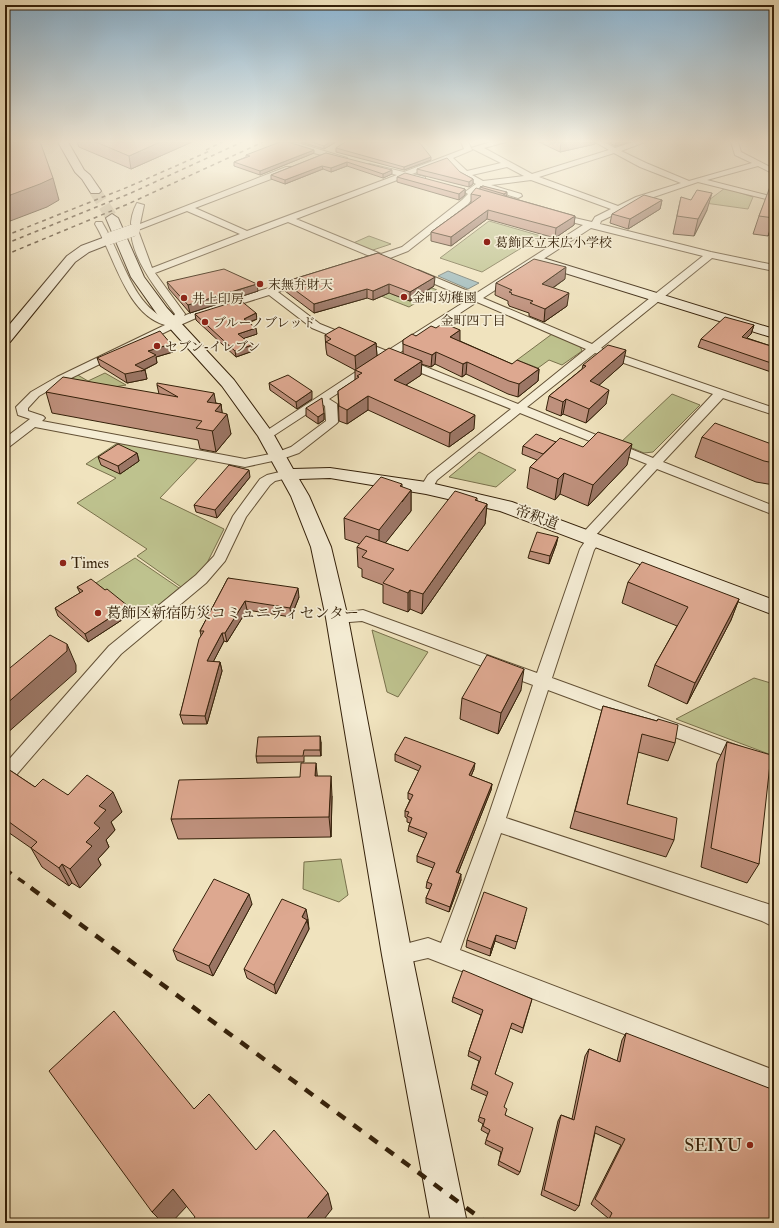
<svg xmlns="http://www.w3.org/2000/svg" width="779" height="1228" viewBox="0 0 779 1228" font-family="'IM FELL Double Pica','Noto Serif JP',serif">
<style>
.green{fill:#bec28e;stroke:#79714c}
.water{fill:#a0bbbd;stroke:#757d75}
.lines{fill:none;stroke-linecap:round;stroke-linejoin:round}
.secondary-tunnel{stroke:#cabc9a;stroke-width:12;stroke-dasharray:12 5.5;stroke-linecap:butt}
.street-casing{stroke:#635136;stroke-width:2}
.secondary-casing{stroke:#342009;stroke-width:2}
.street{fill:#f5edd5;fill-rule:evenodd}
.secondary{fill:#f5edd5;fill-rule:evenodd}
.rail-far2{stroke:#342009;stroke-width:1.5;stroke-dasharray:4 4;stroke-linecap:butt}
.rail-far1{stroke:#342009;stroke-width:3.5;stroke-dasharray:8 8;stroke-linecap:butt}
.rail{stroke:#342009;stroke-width:4.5;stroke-dasharray:10 10;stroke-linecap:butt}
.secondary-bridge-casing{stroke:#342009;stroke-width:12;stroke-linecap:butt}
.secondary-bridge{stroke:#f5edd5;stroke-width:12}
.wall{fill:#be907c;stroke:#342009}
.shaded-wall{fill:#9b7665;stroke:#342009}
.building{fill:#dda890;stroke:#342009}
.poi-dot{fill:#8f2418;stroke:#f5edd5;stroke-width:1.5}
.labels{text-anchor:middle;stroke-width:3.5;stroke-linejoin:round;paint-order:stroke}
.far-poi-label{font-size:13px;fill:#342009;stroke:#f5edd5;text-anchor:start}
.far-neighbourhood-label{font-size:13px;fill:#342009;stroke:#f5edd5}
.street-label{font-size:15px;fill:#342009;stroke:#f5edd5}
.poi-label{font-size:15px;fill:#342009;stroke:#f5edd5;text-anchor:start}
.near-poi-label{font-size:18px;fill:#342009;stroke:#f5edd5;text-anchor:end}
</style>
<rect width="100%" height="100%" fill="#f0e3be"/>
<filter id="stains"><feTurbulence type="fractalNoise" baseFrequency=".005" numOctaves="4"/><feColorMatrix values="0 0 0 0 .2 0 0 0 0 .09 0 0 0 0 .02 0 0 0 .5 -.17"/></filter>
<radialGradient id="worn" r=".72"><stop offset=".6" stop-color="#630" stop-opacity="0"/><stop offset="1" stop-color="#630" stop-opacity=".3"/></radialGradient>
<path class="green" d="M725,188L753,197L748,209L705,203Z
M489,221L541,236L482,272L440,258Z
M369,236L391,244L370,251L351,244Z
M382,286L392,294L410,301L432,288L437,290L409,307L371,292Z
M552,334L580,346L582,351L562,365L549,360L538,368L517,360Z
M105,373L126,385L83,392L66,378L76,374L88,381Z
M672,394L700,405L653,452L644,453L620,443Z
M119,442L199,457L160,498L224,529L205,567L181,587L137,556L147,549L77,503L116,478L86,464Z
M479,452L516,470L496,487L449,477Z
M135,558L179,588L142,619L96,583Z
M372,630L428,652L398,697L387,692Z
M754,678L774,684V756L676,719Z
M341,859L348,895L339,902L303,889L304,862Z"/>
<path class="water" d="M448,271L479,283L468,289L438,276Z"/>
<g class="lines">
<path class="secondary-tunnel" d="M95,191L112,218"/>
<defs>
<path id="street" d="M461,142H468L472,150L453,158L467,171L501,163L471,148L491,142H506L484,148L532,174L609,150L595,142H604L615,148L633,142H645L621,151L646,163L689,181L752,163L735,155L731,142H738L741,152L774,169V174L758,166L707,180L774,197V201L698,182L642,201L601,221L600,224L711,252L774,265V271L712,258L601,348L774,408V415L723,398L663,462L774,506V515L657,469L595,536L599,537L601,540L594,550L552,678L774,759V774L548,690L506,818L774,906V927L762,921L501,833L460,950L774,1070V1092L428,958L397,965L390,962L387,955L390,948L428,938L441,943L486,823L533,685L362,621L337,623L332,622L329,618L332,614L363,610L537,673L580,549L586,540L582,539L580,536L647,464L520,413L437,480L431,491H421L420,488L428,475L511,409L389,360L329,399L337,404L338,422L336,424L299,453L282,459L245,467L35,427L9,447L5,448V438L30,419L18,415L16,407L31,392L57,377L165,325C126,314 114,255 95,224L96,222H102L103,224C122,254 133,310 171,320L175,314C153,284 116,242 137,203L144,205L140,224L286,167H292V171L195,208L247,231L397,175L369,168V164L404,172L464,149ZM614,153L640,167L681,183L636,197L618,206L539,177ZM447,161L461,176L476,184L465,192L468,194L462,200L402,247L381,254L296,219L405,177L425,181V177L412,174ZM507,167L524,176L483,181L472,175ZM531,180L611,209L595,217L592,222L553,213V217L583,225L475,294L418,270H412V274L469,299L387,351L320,324L278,292L306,283V279C299,277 197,310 184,316L185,314L155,273L288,222L372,257L361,262L366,265L385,260L408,251L468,204L477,193L475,191L482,187L518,198L522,196L521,194L491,185ZM187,211L240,234L152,268L138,230ZM591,228L703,256L592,344L483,298ZM269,295L312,328L380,356L260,435L266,439L270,438L322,404L325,406L326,421L291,447L275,453L245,459L42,421L45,418L43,416L28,411V408L39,396L65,381L178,326L196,318ZM477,302L586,349L518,404L396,355ZM595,353L713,394L653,458L527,407Z
M292,143H298L347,158L340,160L292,147Z
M288,470L294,474L292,477L275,481L270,485L246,517L225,561L206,583L121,654L11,781L5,784V764L109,646L196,575L214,556L233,516L260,479L267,475Z"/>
<path id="secondary" d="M58,142H68L84,170L90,175L101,191L99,193H91L82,179L75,172Z
M112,214L118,218L144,277L167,308L234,380L274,435L293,469L330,468L426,482L512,502L774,600V615L500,511L426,494L330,478L299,479L309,496L331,547L348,618L412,955L467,1223H431L382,955L326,618L311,547L291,496L258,436L222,386L157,314L131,277L106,218Z
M108,236L112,237L114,240L112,243L89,252L75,262L10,342L5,343V330L67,256L81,246Z
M540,257L774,329V338L536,264L534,261Z"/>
</defs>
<use href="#street" class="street-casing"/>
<use href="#secondary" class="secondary-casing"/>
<use href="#street" class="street"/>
<use href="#secondary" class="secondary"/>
<path class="rail-far2" d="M206,150L222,142
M5,236L128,187L212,150
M5,244L131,193L242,142
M5,255L128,204L263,142"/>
<path class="rail-far1" d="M5,869L33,889"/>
<path class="rail" d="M31,888L487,1223"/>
<defs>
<path id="secondary-bridge" d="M108,239L134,230"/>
</defs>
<use href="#secondary-bridge" class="secondary-bridge-casing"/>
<use href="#secondary-bridge" class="secondary-bridge"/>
</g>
<path class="wall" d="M77,142H192L131,169L79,147Z
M301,142H336L324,149Z
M539,142H595V144L560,152Z
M608,142H631L615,146Z
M336,148L431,160L404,170L336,152Z
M314,153L260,175L234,166V162L246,157V155Z
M326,153L392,174L383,178L347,166L331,172L323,169L285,184L271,179V175Z
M417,169L460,172L473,179V184L469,187L417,174Z
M397,177L465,189V195L459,200L397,182Z
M774,177V222L768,236L753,234L759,216L772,184Z
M483,186L507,195L505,196L575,216L574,225L555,238L487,219L451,246L431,241V232L471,203V194L480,189V187Z
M681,197L707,210L694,236L673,234Z
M662,200L660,209L628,229L610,223L612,214Z
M378,253L434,286L410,301L389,293L373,300L367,298L314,313L285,291L284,282Z
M565,279L553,288L567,306L544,322L529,316V313L509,306V305L508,304V301L495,295L496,283Z
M167,282L258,291L190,313L169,289Z
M256,313L257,319L249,323L257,334L244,338L253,351L236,357L196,320L195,314Z
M754,325L751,334L747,338L774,347V373L698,347L701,339Z
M325,335L376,343L377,356L403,354V340L416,336L460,341L512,364L539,369L538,381L518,397L508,394L466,374L462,377L435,364L431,367L421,364V375L406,385L474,429L449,447L368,410L347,424L339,421L338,391L355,380V370L327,355L326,349Z
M173,352L156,357L157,363L144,370H145L147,379L127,383L100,366L97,358Z
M623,364L599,385L606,404L586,423L563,414L561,416L546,410L549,396L582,369L583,365Z
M269,383L312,399L297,409L270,390Z
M157,385L216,403L221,404L222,413L231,434L216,452L200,449L198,440L52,413L46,392L159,394Z
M306,408L324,413V420L318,424L306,416Z
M774,416V485L756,482L695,457L702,437L770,444L771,425Z
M556,442L627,465L588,506L560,494L555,500L527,488L530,467L537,460L522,454L523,446Z
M137,453L139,461L120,474L101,465L98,457Z
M250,477L217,518L196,512L194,505Z
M411,490V511L385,543L408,551L477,498V501L487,504L485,524L422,614L410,609L408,612L383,603V585L362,577V569L358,567L357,547L360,544L345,539L344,518Z
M558,537L556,545L549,564L528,558L530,551Z
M228,578L299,597L291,617L247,610L227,642L224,641L213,662H220L222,671L207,724H183L180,715L201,635L200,631Z
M628,582L739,599L731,620L687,704L648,686L655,665L677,626L622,603Z
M77,587L131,614L88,642L58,616L55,608L80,593Z
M521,690L498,734L460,719L462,698Z
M603,706L657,721L658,719L675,743L668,761L638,752L627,804L674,840L666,857L570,828Z
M321,742V756H304V762L257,763L256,756Z
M727,742L759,864L747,883L701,867L717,763Z
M395,754L474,769L471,776L492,784L491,790L458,873L461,880L449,912L426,903V898L430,889L426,888L427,882L433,868L417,862V856L425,838L408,831L409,826L410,823L407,822V818L405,817V811L410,800L408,799V793L419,771L395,761Z
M5,767L35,787L68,795L122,812L111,822L115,830L106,840L109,847L98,859L101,865L80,888L72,883L69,886L42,867L31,848L5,830Z
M332,796L331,837L178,839L171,819Z
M252,904L213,976L177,960L173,950Z
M525,915L515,949L495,941L490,956L466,947L467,940Z
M308,919L309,929L276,994L247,978L244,969Z
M453,997L532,999L522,1033L510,1028L495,1074L504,1107L505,1115L520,1172L518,1175L498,1165L501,1152L485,1144L488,1134L481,1130L483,1124L478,1121L487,1096L471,1089L479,1061L468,1056L469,1051L481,1015L452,1002Z
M626,1033L774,1223H605L608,1218L591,1204L621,1145L595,1133L579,1206L575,1211L541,1195L558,1121L561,1115L572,1119L585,1056L589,1049L617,1061L622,1040Z"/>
<path class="shaded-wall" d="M160,142H192L131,169L129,156Z
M330,142H336L324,149V146Z
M561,142H595V144L560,152Z
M616,142H631L615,146Z
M314,150V153L260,175V171Z
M431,157V160L404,170V167Z
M347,162V166L331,172V168Z
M322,166L323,169L285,184V180Z
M392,170V174L383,178V174Z
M53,178L59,200L47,207L5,223V197Z
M473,179V184L469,187V182Z
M465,189V195L459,200V194Z
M507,192V195L504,197V194Z
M712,193L707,210L694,236L698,219Z
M662,200L660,209L628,229L630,219Z
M488,210L487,219L451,246V237Z
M575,216L574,225L555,238L556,228Z
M774,217V222L768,236Z
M566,267L565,279L541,296L542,284Z
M435,277L434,286L410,301V292Z
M257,284L258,291L190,313L188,305Z
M389,284V293L373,300V291Z
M367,289V298L314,313V304Z
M569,293L567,306L544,322L545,309Z
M256,313L257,319L244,324V319Z
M754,325L751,334L740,345L742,337Z
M256,328L257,334L239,340L238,334Z
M460,330V342L450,337Z
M376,343L377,356L356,370L355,356Z
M171,344L173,352L156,357L157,363L141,371L145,370L147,379L127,383L125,374L135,365L148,351Z
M252,345L253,351L236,357L235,351Z
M626,350L623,364L587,396L590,381Z
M436,352L435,364L431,367L432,355Z
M422,361L421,375L394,393V380Z
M467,362L466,374L462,377L463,364Z
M539,369L538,381L518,397L519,384Z
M609,390L606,404L586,423L589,409Z
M312,391V399L297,409L296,402Z
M214,393L217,409L221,404L223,419L227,414L231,434L216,452L207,402Z
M368,396V410L347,424V410Z
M566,399L563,414L561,416L563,402Z
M324,413V420L318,424V417Z
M475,415L474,429L449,447L450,433Z
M632,444L627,465L588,506L593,485Z
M137,453L139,461L120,474L118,466Z
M249,470L250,477L217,518L215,510Z
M564,473L560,494L555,500L558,479Z
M402,484V502L411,490V511L379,551V530L400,486Z
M487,504L485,524L422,614L423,594Z
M558,537L556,545L549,564L550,556Z
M298,588L299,597L291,617L290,608Z
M410,590V609L408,612V593Z
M739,599L731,620L687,704L695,683Z
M245,601L247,610L227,642L225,633Z
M128,606L131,614L88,642L85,634Z
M222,633L224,641L209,670L207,661Z
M67,644L76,665V672L5,735V705Z
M220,662L222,671L207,724L205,716Z
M524,669L521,690L498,734L501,713Z
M320,736L321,742V756L320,750Z
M316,763L318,783L315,776Z
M475,763L474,769L469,781V775Z
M331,776L332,796L331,837L329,817Z
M492,784L491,790L456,878V872Z
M113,792L122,812L111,822L115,830L106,840L109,847L98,859L101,865L80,888L70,869L86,842L99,806Z
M62,864L72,883L69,886L59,868Z
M461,874V880L449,912L450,907Z
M249,894L252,904L213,976L209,966Z
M306,909L308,919L305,924L307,920L309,929L276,994L274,985L302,917Z
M496,935L495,941L490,956L491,949Z
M173,1189L187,1206L171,1223H163L152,1212Z
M328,1193L332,1209L321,1223H303Z"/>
<path class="building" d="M5,142H40L42,147L53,178L40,184L5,197Z
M96,142H160L129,156Z
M280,142H288L314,150L260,171L234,162L250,156L246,155Z
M312,142H330L324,146Z
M345,142H419L431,157L404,167L336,148Z
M326,153L392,170L383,174L347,162L331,168L322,166L285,180L271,175Z
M447,158L460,172L473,179L469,182L417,169Z
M405,173L465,189L459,194L397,177Z
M771,184H774V218L759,216Z
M483,186L507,192L504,194L480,187Z
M476,188L575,216L556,228L488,210L451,237L431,232L481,196L471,194Z
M697,190L712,193L698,219L677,216L681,197L691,200Z
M644,195L662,200L630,219L612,214Z
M378,253L435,277L410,292L389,284L373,291L367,289L314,304L284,282Z
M534,259L566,267L542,284L569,293L545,309L530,303L533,301L511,294L512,293L509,292L512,290L496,283Z
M224,269L257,284L188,305L167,282Z
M240,300L256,313L244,319L256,328L238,334L252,345L235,351L195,314Z
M725,317L754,325L742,337L774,347V364L701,339Z
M443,323L460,330L450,337L512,364L517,360L539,369L519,384L509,381L467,362L463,364L436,352L432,355L403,344V340L412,334L416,336L431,326L436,328Z
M339,327L376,343L355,356L326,342L331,339L325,335Z
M160,331L171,344L148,351L156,355L135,365L145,370L125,374L97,358Z
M608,345L626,350L590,381L609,390L589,409L566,399L563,402L549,396L586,366L583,365Z
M389,348L422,361L394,380L475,415L450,433L368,396L347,410L339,406L338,391L359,377L357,376L362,373L355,370Z
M288,375L312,391L296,402L269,383Z
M63,377L178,397L157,385V383L214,393L207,402L221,404L215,411L227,414L213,431L196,428L202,421L46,392Z
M322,398L324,413L318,417L306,408Z
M715,423L774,445V463L764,461L702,437Z
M598,432L632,444L593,485L564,473L558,479L530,467L560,438L583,447Z
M536,434L556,442L543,454L523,446Z
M118,444L137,453L118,466L98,457Z
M229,465L249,470L215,510L194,505Z
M381,477L402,484L400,486L411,490L379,530L344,518Z
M455,491L477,498L475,500L487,504L423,594L410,590L408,593L383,583L394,569L362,557L367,551L357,547L366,536L408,551Z
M537,532L558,537L550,556L530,551Z
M642,562L739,599L695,683L655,665L688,607L628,582Z
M228,578L298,588L290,608L245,601L225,633H222L207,661L220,662L205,716L180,715L199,639L204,631H200Z
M91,579L105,590L107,589L128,606L85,634L55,608L83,591L77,587Z
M50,635L67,644V651L5,705V672Z
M487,655L524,669L501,713L462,698Z
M603,706L657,721L658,719L678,725L675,743L642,734L627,804L677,818L674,840L575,811Z
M320,736V750H304L303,756H256L258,737Z
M405,737L475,763L469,775L492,784L456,872L461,874L450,907L426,898L432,884L427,882L435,863L417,856L427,833L409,826L412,818L407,816L409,812L405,811L413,795L408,793L421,766L395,754Z
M727,742L771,755L759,864L711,848Z
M301,763H316L315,776H331L329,817L171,819L179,780L300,777Z
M5,767L35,787L43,779L68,795L87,775L113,792L99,806L106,810L94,823L100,828L86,842L92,846L70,869L62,864L59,868L31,848L37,842L5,819Z
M214,879L249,894L209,966L173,950Z
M484,892L527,908L517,942L496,935L491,949L467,940Z
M282,899L306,909L302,917L307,920L274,985L244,969Z
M463,970L532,999L523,1028L512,1023L495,1074L513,1083L504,1107L507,1109L505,1115L533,1128L520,1172L499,1161L503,1148L486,1140L490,1130L483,1126L485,1119L479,1117L488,1092L472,1084L481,1057L469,1051L483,1010L453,997Z
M114,1011L194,1109L209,1094L256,1150L274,1130L328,1193L303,1223H190L195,1217L173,1189L152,1212L49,1071Z
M626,1033L774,1090V1223H614L609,1219L612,1213L595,1199L625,1139L596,1126L579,1206L544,1190L561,1115L574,1120L589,1049L620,1062Z"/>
<linearGradient id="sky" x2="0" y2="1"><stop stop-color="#8bb7d7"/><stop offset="0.45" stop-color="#f8f2e2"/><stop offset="1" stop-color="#f8f2e2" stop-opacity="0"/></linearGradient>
<rect width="779" height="314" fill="url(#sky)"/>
<g class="poi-dot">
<circle cx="487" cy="242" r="4"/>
<circle cx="260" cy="284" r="4"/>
<circle cx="404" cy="297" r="4"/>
<circle cx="184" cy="298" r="4"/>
<circle cx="205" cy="322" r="4"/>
<circle cx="157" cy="346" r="4"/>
<circle cx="63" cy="563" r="4"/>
<circle cx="98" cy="613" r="4"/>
<circle cx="750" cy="1145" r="4"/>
</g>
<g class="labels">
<g class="far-poi-label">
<text x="495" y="247">葛飾区立末広小学校</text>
<text x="268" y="289">末無弁財天</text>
<text x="412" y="302">金町幼稚園</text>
<text x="192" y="303">井上印房</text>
<text x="213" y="327">ブルーノブレッド</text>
<text x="165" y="351">セブン-イレブン</text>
</g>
<g class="far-neighbourhood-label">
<text x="473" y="325">金町四丁目</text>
</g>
<g class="street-label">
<text transform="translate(537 517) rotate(20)" y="5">帝釈道</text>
</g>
<g class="poi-label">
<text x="71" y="568">Times</text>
<text x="106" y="618">葛飾区新宿防災コミュニティセンター</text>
</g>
<g class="near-poi-label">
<text x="742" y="1151">SEIYU</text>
</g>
</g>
<rect width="779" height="1228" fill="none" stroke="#f0e3be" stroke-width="20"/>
<rect x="6" y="6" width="767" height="1216" fill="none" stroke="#342009" stroke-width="2"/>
<rect x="10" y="10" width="759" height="1208" fill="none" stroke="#342009"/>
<rect width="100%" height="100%" filter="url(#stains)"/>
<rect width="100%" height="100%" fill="url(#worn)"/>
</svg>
